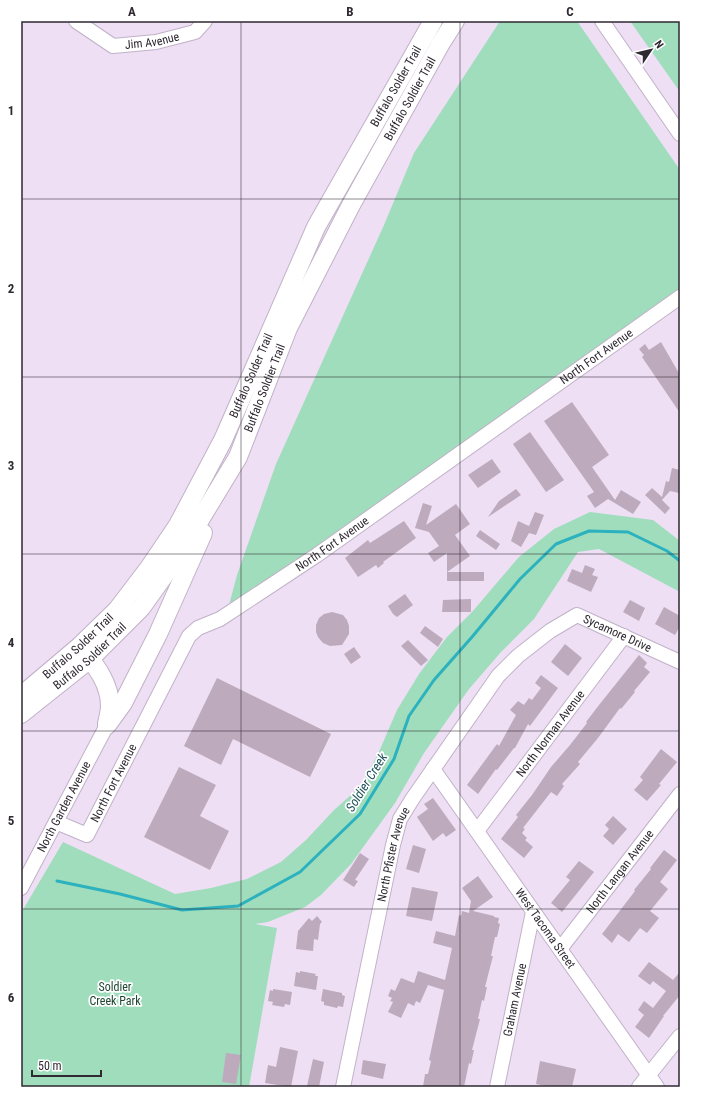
<svg xmlns="http://www.w3.org/2000/svg" width="701" height="1108" viewBox="0 0 701 1108" font-family="'Roboto Condensed',sans-serif">
<style>
.green{fill:#9fddbc}
.lines{fill:none;stroke-linecap:round;stroke-linejoin:round}
.stream{stroke:#2cb1bf;stroke-width:3}
.building{fill:#bdaabc}
.minor-casing{stroke:#c0b2c7;stroke-width:16}
.major-casing{stroke:#c0b2c7;stroke-width:20}
.minor{stroke:#fff;stroke-width:14}
.major{stroke:#fff;stroke-width:18}
.grid{fill:none;stroke:#2f2932;stroke-width:1;stroke-opacity:0.55}
.labels{text-anchor:middle;stroke-width:3.5;stroke-linejoin:round;paint-order:stroke}
.street-label{font-size:12px;fill:#2f2932;stroke:#fff}
.park-label{font-size:12px;fill:#1e4533;stroke:#fff}
.water-label{font-size:13px;font-style:italic;fill:#22565c;stroke:#fff}
.neatline{fill:none;stroke:#2f2932;stroke-width:1.5}
.grid-label{font-size:13px;text-anchor:middle;font-weight:bold;fill:#2f2932}
</style>
<rect width="100%" height="100%" fill="#eedff5"/>
<path class="green" d="M500,21H577L680,170V291L228,609L237,575L276,464L384,225L414,153Z
M630,21H680V92Z
M590,512L653,520L680,541V592L599,549L578,552L534,619L501,652L469,689L424,753L395,803L351,864L321,895L305,907L268,922L255,924L277,928L249,1087H21V913L63,842L175,894L211,888L247,879L281,862L306,840L334,810L360,787L378,754L397,710L419,674L447,637L472,612L519,557L554,529Z"/>
<g class="lines">
<path class="stream" d="M57,881L120,894L182,910L238,906L300,872L360,814L394,759L409,716L434,680L472,637L520,579L556,544L589,531L628,532L667,551L680,561"/>
</g>
<path class="building" d="M661,342L680,375V413L642,357L644,355L639,349L645,344L649,350Z
M572,402L609,455L592,467L615,500L621,490L641,502L633,514L608,499L595,508L587,496L594,492L544,421Z
M530,432L564,480L546,492L513,444Z
M492,459L501,472L478,488L468,475Z
M672,468L680,470V488L679,493L670,491L662,500L670,508L665,514L645,495L652,488L662,497L666,481L669,482Z
M516,489L521,495L488,517L499,501Z
M423,503L432,506L426,525L456,504L470,524L455,535L470,556L447,572V553L434,562L428,553L439,546L429,532L415,528Z
M535,512L544,515L536,535L529,533L521,547L511,541L518,521L529,526Z
M404,521L416,538L383,562L384,563L378,568L376,565L358,577L345,558L368,540L370,543Z
M480,530L500,544L496,550L476,536Z
M585,565L595,569L592,575L598,577L591,592L567,581L572,569L582,573Z
M447,572H484V581H447Z
M405,594L413,605L397,617L393,614L388,606Z
M471,599V612H442L443,600Z
M630,600L645,608L639,621L623,612Z
M664,607L680,616V626L675,635L655,624Z
M332,612L343,615L347,620L349,626V634L342,645L330,646L323,643L318,637L316,632V625L319,618L324,614Z
M425,626L443,639L438,647L420,633Z
M408,640L428,660L421,666L401,646Z
M565,644L582,658L568,676L551,662Z
M354,647L361,657L351,664L344,654Z
M639,655L647,663L644,667L650,672L634,691L635,692L621,709L620,708L598,738L578,762L580,764L562,784L564,786L557,796L551,792L523,828L525,829L522,833L527,838L525,840L533,847L524,858L501,839L518,817L516,815L532,795L551,767L570,745L587,723L586,722L599,705Z
M541,675L558,688L530,726L528,724L515,748H514L497,770L496,769L478,794L467,785L497,744L499,746L516,715L510,710L518,701L524,705L529,698L532,700L541,688L535,683Z
M217,678L331,734L310,777L233,739L221,765L184,746Z
M661,749L677,762L659,784L661,785L647,801L634,790L643,780L640,777Z
M179,767L216,785L200,816L229,831L210,870L144,837Z
M433,798L456,830L446,837L443,833L433,841L417,817L428,809L424,804Z
M613,816L627,829L613,845L603,836L609,829L605,825Z
M413,845L426,849L419,873L406,869Z
M664,850L677,860L660,882L668,889L650,911L659,918L647,933L640,928L629,942L618,934L612,943L602,934L635,891L634,890L651,869L650,868Z
M360,853L369,859L355,880L358,881L354,887L343,880Z
M579,861L594,872L562,912L551,903L570,880L566,877Z
M478,876L493,897L473,911L494,916V917L499,918L498,923L500,924L497,937H495L491,956H493L485,987H487L484,1001L482,1000L478,1019H480L472,1050H474L471,1064L469,1063L464,1087H423L425,1074H428L431,1061L429,1060L444,990L428,985L420,1003L416,1001L414,1006L408,1003L401,1018L388,1012L393,1002L390,1001L392,998L388,996L391,989L395,991L401,978L414,983L418,971L445,980L452,948L433,943L436,931L455,936L459,915L461,916L462,911L469,913L471,901L462,888Z
M412,887L438,892L432,921L406,916Z
M317,916L322,922L320,924L318,940L314,939L313,951L296,949L298,931L309,918L312,921Z
M649,962L673,980L680,972V995L663,1016H664L649,1038L635,1027L644,1015L638,1010L644,1001L653,1008L666,991L653,981L650,985L638,976Z
M300,971L316,974L315,976H318L316,990L294,986L296,972L300,973Z
M273,989L292,992L290,1005L285,1004L284,1007L272,1005L273,1002L268,1001L270,990L273,991Z
M323,989L342,993V995L345,996L343,1007L338,1006L337,1008L324,1005V1002L321,1001Z
M280,1047L298,1051L291,1087L265,1083L268,1065L276,1067Z
M226,1053L241,1055L236,1084L222,1082Z
M313,1059L324,1062L319,1087L307,1086Z
M363,1060L386,1064L383,1079L361,1074Z
M540,1061L576,1069L572,1087H550L536,1084Z"/>
<g class="lines">
<defs>
<g id="minor">
<path id="s1" d="M76,21L113,46L156,42L195,32L205,21"/>
<path d="M602,21L680,134"/>
<path id="s2" d="M433,769L657,1087"/>
<path id="s3" d="M56,822L87,835L189,636L198,628L220,619L317,555L680,297"/>
<path id="s4" d="M477,831L624,636"/>
<path id="s5" d="M21,888L107,725"/>
<path id="s6" d="M560,949L680,794"/>
<path id="s7" d="M343,1087L393,845L400,819L413,798L498,676L518,656L550,631L577,615L680,662"/>
<path id="s8" d="M497,1087L533,912"/>
<path d="M639,1087L680,1036"/>
</g>
<g id="major">
<path d="M83,650C96,666 110,684 110,706C110,712 108,718 107,724"/>
<path id="s9" d="M21,696L80,646L117,610L149,568L178,525L223,440L316,227L433,21"/>
<path id="s10" d="M21,714L90,659L141,608L178,556L238,457L288,328L351,205L441,43L455,21"/>
<path d="M107,725L123,703L158,634L203,533"/>
</g>
</defs>
<use href="#minor" class="minor-casing"/>
<use href="#major" class="major-casing"/>
<use href="#minor" class="minor"/>
<use href="#major" class="major"/>
</g>
<path class="grid" d="M241,21V1087M460,21V1087M21,199H680M21,377H680M21,554H680M21,731H680M21,909H680"/>
<g class="labels">
<g class="street-label">
<text dy="4" stroke="none"><textPath href="#s1" startOffset="84">Jim Avenue</textPath></text>
<text dy="4" stroke="none"><textPath href="#s9" startOffset="724">Buffalo Solder Trail</textPath></text>
<text dy="4" stroke="none"><textPath href="#s10" startOffset="738">Buffalo Soldier Trail</textPath></text>
<text dy="4" stroke="none"><textPath href="#s3" startOffset="752">North Fort Avenue</textPath></text>
<text dy="4" stroke="none"><textPath href="#s9" startOffset="400">Buffalo Solder Trail</textPath></text>
<text dy="4" stroke="none"><textPath href="#s10" startOffset="414">Buffalo Soldier Trail</textPath></text>
<text dy="4" stroke="none"><textPath href="#s3" startOffset="428">North Fort Avenue</textPath></text>
<text dy="4" stroke="none"><textPath href="#s7" startOffset="592">Sycamore Drive</textPath></text>
<text dy="4" stroke="none"><textPath href="#s9" startOffset="76">Buffalo Solder Trail</textPath></text>
<text dy="4" stroke="none"><textPath href="#s10" startOffset="90">Buffalo Soldier Trail</textPath></text>
<text dy="4" stroke="none"><textPath href="#s4" startOffset="122">North Norman Avenue</textPath></text>
<text dy="4" stroke="none"><textPath href="#s3" startOffset="92">North Fort Avenue</textPath></text>
<text dy="4" stroke="none"><textPath href="#s5" startOffset="92">North Garden Avenue</textPath></text>
<text dy="4" stroke="none"><textPath href="#s7" startOffset="238">North Pfister Avenue</textPath></text>
<text dy="4" stroke="none"><textPath href="#s6" startOffset="98">North Langan Avenue</textPath></text>
<text dy="4" stroke="none"><textPath href="#s2" startOffset="195">West Tacoma Street</textPath></text>
<text dy="4" stroke="none"><textPath href="#s8" startOffset="89">Graham Avenue</textPath></text>
</g>
<g class="park-label">
<text x="115" y="991">Soldier<tspan x="115" dy="14">Creek Park</tspan></text>
</g>
<g class="water-label">
<text transform="translate(366 782) rotate(-58)" y="5">Soldier Creek</text>
</g>
</g>
<rect width="701" height="1108" fill="none" stroke="#ffffff" stroke-width="44"/>
<g transform="translate(651 50) rotate(55)" stroke="#ffffff" stroke-width="3" paint-order="stroke">
<path d="M0-3L7 15L0 10L-7 15Z" fill="#2f2932"/>
<text y="-6" font-size="11" font-weight="bold" text-anchor="middle" fill="#2f2932">N</text>
</g>
<path d="M32 1070v6h69v-6" fill="none" stroke="#2f2932" stroke-width="2"/>
<text x="38" y="1070" font-size="12" fill="#2f2932" stroke="#ffffff" stroke-width="3" paint-order="stroke">50 m</text>
<rect x="22" y="22" width="657" height="1064" class="neatline"/>
<g class="grid-label">
<text x="132" y="16">A</text>
<text x="350" y="16">B</text>
<text x="570" y="16">C</text>
<text x="11" y="115">1</text>
<text x="11" y="293">2</text>
<text x="11" y="470">3</text>
<text x="11" y="647">4</text>
<text x="11" y="825">5</text>
<text x="11" y="1002">6</text>
</g>
</svg>
